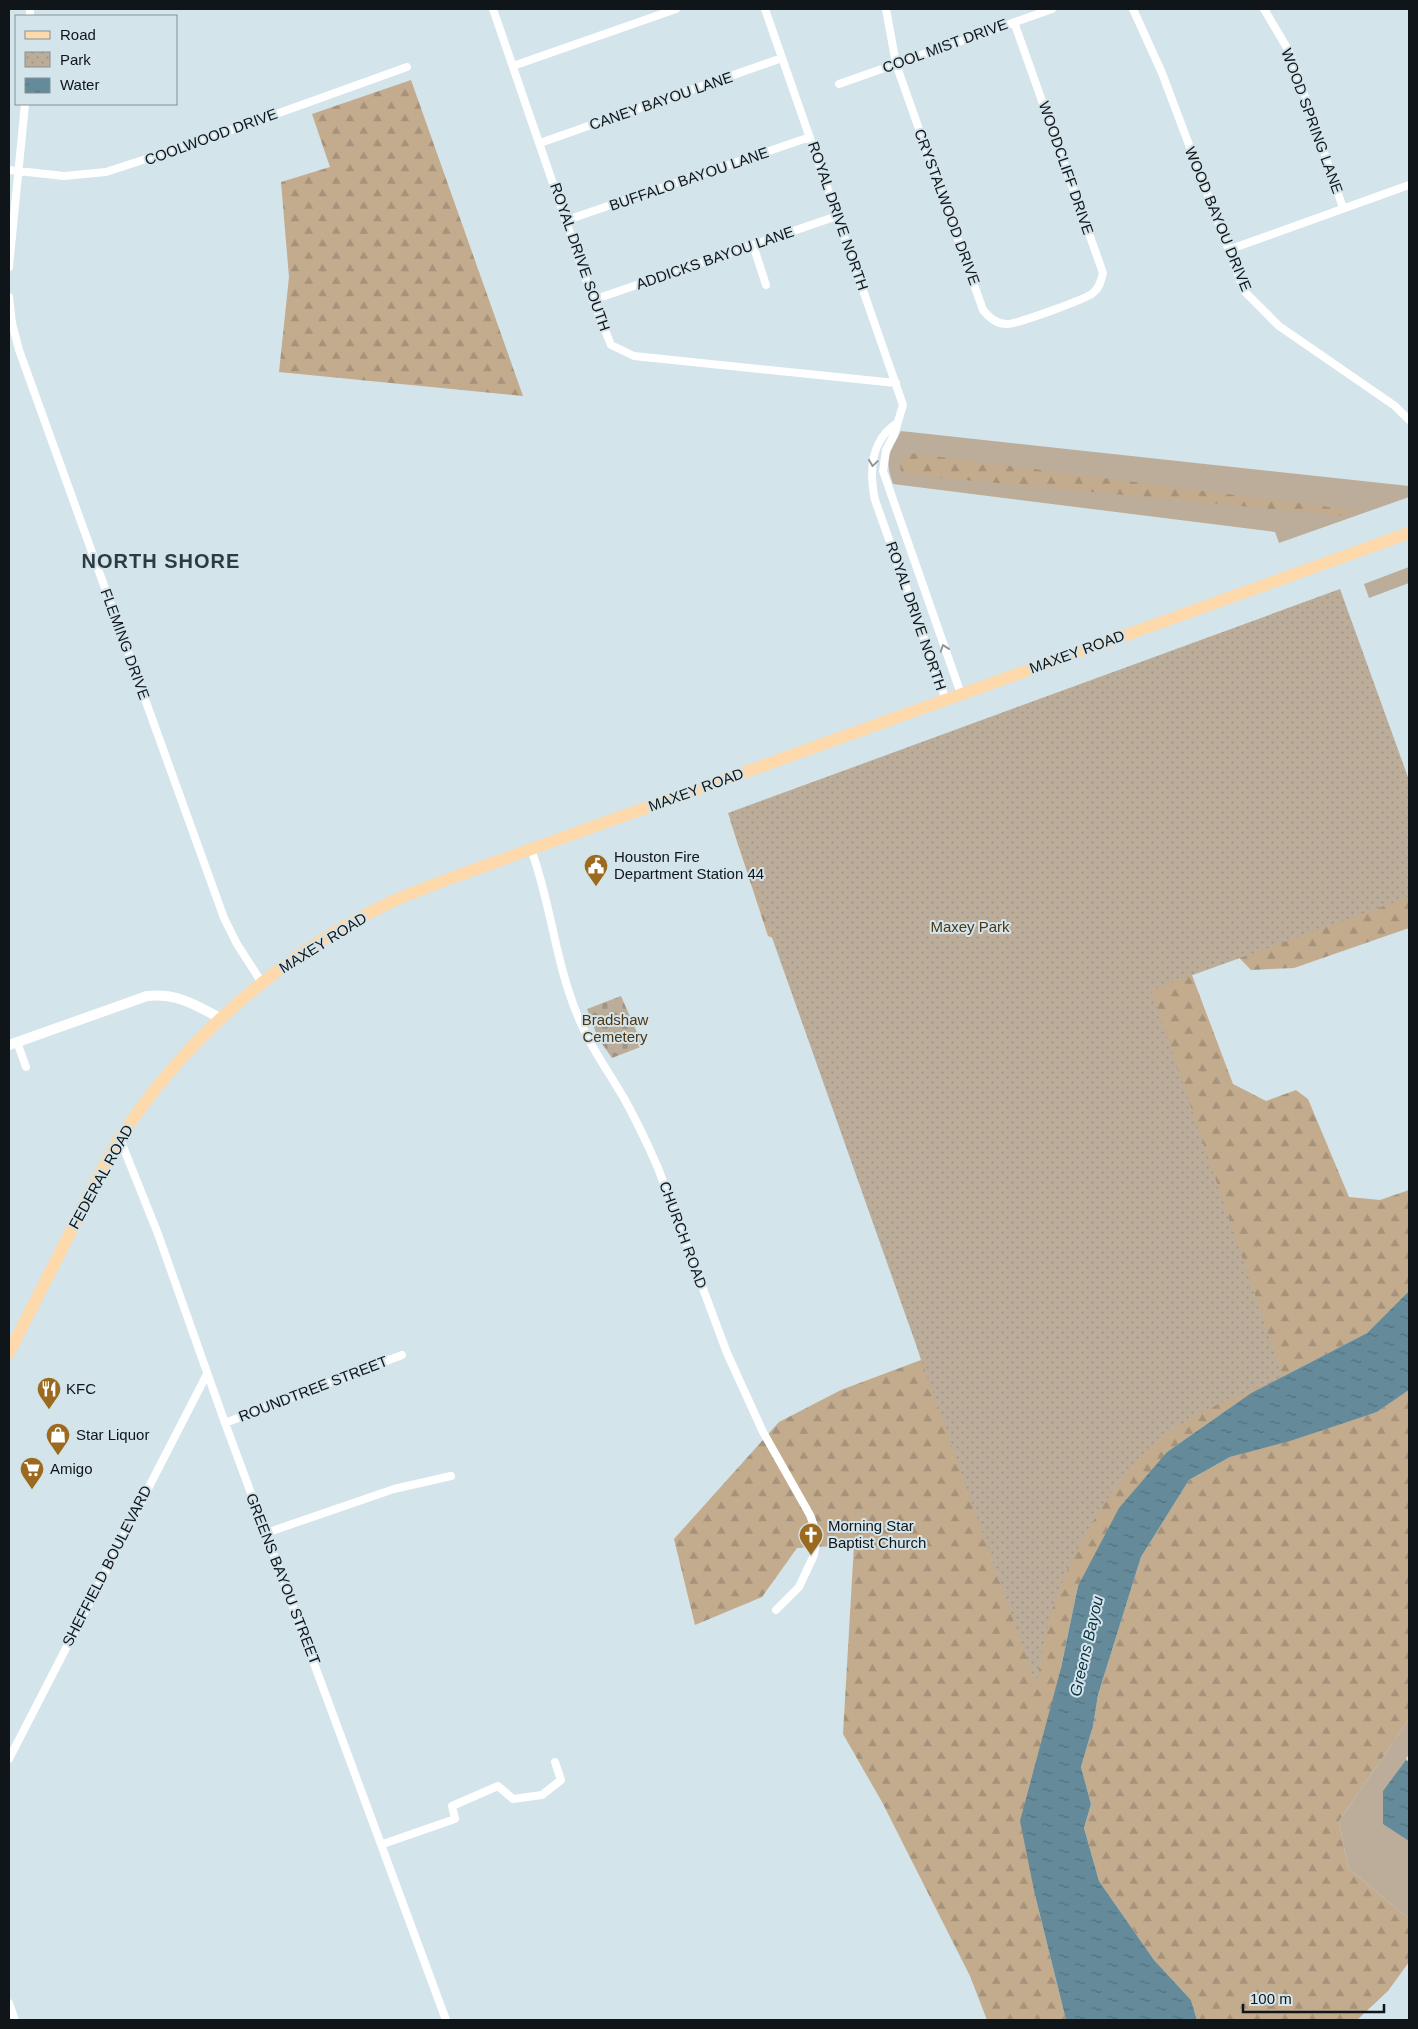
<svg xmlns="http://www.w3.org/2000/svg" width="1418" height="2029" viewBox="0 0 1418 2029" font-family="Arial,sans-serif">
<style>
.green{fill:#bcad9b}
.forest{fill:url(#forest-firs)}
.cemetery{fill:url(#cemetery-stones)}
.park{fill:url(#park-dots)}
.water{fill:url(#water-ripples)}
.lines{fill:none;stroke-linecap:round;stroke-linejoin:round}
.minor{stroke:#fff;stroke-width:8}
.tertiary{stroke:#fff;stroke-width:10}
.primary{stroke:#fdd9ab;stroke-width:12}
.oneway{stroke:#939697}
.labels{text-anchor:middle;stroke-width:4;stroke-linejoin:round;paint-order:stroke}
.street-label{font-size:15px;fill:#0f1518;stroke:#d3e4eb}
.poi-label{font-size:15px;fill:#0f1518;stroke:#d3e4eb;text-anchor:start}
.park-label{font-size:15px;fill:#4f3510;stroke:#d3e4eb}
.water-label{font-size:16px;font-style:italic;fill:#0e3240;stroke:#d3e4eb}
.district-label{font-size:20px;font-weight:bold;letter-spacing:1px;fill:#2e3b41;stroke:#d3e4eb}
</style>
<defs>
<pattern id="forest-firs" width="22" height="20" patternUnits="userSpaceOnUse" patternTransform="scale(1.25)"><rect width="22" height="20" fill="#c3ab8e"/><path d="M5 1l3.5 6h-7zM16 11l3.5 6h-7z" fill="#a6927a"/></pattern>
<pattern id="cemetery-stones" width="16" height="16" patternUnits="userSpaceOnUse" patternTransform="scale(1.25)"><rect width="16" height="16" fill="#bcad9b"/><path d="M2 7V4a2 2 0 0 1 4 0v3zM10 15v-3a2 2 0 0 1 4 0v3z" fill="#a09485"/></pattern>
<pattern id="park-dots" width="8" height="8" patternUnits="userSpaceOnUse" patternTransform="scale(1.25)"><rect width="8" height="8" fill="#bcad9b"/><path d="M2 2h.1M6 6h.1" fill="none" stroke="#a09485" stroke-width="1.8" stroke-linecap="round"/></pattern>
<pattern id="water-ripples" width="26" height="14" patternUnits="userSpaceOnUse" patternTransform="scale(1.25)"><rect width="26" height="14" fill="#658b9b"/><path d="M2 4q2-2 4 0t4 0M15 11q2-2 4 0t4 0" fill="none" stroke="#52707d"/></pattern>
</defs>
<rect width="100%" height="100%" fill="#d3e4eb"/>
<path class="green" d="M901,431L1409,486V497L1279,543L1275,532L893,484C884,459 889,454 901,431Z
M1409,567V583L1369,598L1364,584Z
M1409,1719V1754L1406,1759L1409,1762V1926V1919L1348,1868L1339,1821Z"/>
<path class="forest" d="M411,80L523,396L279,372L289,277L281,182L330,167L312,114Z
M910,453L1360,511L1346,516L901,474L900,462Z
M995,729L1184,954L1233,1084L1266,1101L1296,1090L1308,1099L1349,1197L1380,1200L1409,1190V1291L1367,1333L1251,1393L1167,1452L1078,1586L1061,1668L1035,1895L1066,2020H987L970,1976L882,1802L843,1734L854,1545L797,1548L762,1597L695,1625L674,1539L779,1422L841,1390L921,1360L893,1262L845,968L768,936L730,820Z
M1409,879V928L1294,968L1251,970L1224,942Z
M1409,1390V1719L1339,1821L1348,1868L1409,1919V1962L1388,1991L1357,2020H1197L1191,2000L1154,1960L1099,1881L1084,1828L1091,1804L1081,1767L1093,1726L1098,1695L1141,1557L1189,1480L1230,1457L1377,1412Z"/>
<path class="cemetery" d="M621,996L643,1046L612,1058L598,1038L587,1009Z"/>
<path class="park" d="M1340,589L1409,780V897L1151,990L1283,1377C1242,1394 1200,1409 1164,1436C1118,1470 1075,1546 1056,1599C1046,1625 1042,1657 1036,1684L728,813Z"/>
<path class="water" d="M1409,1291V1390L1377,1412L1290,1441L1230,1457L1189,1480L1141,1557L1098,1695L1093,1726L1081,1767L1091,1804L1084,1828L1099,1881L1154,1960L1191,2000L1197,2020H1066L1035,1895L1020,1821L1061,1668L1078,1586L1119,1508L1167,1452L1251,1393L1367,1333Z
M1406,1760L1409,1762V1841L1383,1824V1791Z"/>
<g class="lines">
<path class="minor" d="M30,9V16
M493,9L593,300L611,345L634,356L896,383
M765,9L903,405L894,435L886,450L883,471L961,694
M886,9L896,64L983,310C990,318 995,323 1006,324C1015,325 1086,299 1093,293C1100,288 1101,280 1103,273L1014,22
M1133,9L1162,73L1244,291L1279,326L1395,406L1409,420
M1264,9L1290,53L1343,208
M513,66L676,9
M839,84L1052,9
M540,143L782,58
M9,170L64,176L106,172L198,142L407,67
M567,220L810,137
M753,245L766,285
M1228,250L1409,185
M9,267L25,104
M9,297L12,323L19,350L224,918L237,944L262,983
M593,300L837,216
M897,423C870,441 869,471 875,500L946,700
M531,849C551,903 555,961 577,1014C589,1045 608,1071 625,1100C637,1122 648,1145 658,1168L727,1353L763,1432L810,1515L817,1534L814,1555L799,1587L776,1610
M17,1042L26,1067
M120,1139L158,1234L225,1423L446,2020
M225,1423L402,1355
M266,1533L394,1489L451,1476
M9,1759L207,1374
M383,1844L455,1819L452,1806L498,1786L513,1799L542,1795L561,1780L555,1762
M9,2003L15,2020"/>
<path class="tertiary" d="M9,1045L147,996C177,993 194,1004 220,1018"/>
<path class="primary" d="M9,1353C29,1314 49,1275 69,1235C85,1203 101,1169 120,1138C186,1037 282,954 391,902C410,893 431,886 451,878L1409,533"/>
</g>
<defs><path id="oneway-chevron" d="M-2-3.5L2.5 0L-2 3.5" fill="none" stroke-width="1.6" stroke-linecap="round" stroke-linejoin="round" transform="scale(1.25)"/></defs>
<g class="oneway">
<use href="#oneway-chevron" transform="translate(873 463) rotate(98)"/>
<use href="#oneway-chevron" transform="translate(944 648) rotate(-109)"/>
</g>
<defs>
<symbol id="civic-pin" viewBox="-11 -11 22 30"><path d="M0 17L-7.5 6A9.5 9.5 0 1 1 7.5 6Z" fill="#9c6a1e" stroke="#d3e4eb"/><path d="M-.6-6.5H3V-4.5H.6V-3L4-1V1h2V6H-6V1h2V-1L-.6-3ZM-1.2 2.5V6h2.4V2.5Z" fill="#fff"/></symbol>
<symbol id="restaurant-pin" viewBox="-11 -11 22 30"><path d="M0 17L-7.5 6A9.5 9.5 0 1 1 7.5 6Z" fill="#9c6a1e" stroke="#d3e4eb"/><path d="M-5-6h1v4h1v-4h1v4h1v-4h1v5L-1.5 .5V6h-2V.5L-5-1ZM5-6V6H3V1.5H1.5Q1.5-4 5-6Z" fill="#fff"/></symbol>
<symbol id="shop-pin" viewBox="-11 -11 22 30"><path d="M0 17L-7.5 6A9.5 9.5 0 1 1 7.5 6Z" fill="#9c6a1e" stroke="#d3e4eb"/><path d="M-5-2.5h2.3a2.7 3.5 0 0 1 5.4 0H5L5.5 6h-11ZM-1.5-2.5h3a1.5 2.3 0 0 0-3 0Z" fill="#fff"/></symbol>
<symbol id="supermarket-pin" viewBox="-11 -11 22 30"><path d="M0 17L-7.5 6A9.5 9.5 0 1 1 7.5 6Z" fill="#9c6a1e" stroke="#d3e4eb"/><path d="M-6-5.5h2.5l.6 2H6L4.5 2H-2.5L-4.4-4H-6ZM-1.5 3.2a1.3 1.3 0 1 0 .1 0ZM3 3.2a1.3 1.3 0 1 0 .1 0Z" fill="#fff"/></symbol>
<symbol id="church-pin" viewBox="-11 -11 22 30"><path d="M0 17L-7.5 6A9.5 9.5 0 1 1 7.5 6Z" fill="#9c6a1e" stroke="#d3e4eb"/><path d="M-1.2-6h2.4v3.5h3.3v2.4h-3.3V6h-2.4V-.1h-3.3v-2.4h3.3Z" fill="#fff"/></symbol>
</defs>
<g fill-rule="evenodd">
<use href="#civic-pin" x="582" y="852" width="28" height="38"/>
<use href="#restaurant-pin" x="35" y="1375" width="28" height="38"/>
<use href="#shop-pin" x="44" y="1421" width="28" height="38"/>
<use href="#supermarket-pin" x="18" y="1455" width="28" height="38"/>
<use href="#church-pin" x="797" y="1521" width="28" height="38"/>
</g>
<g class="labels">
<g class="street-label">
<text transform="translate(945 46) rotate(-20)" y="5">COOL MIST DRIVE</text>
<text transform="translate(661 101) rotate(-19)" y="5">CANEY BAYOU LANE</text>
<text transform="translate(1312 121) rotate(70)" y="5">WOOD SPRING LANE</text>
<text transform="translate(211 137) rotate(-20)" y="5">COOLWOOD DRIVE</text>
<text transform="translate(1066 168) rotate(71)" y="5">WOODCLIFF DRIVE</text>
<text transform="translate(689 179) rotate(-19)" y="5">BUFFALO BAYOU LANE</text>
<text transform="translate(947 207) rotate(70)" y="5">CRYSTALWOOD DRIVE</text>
<text transform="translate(838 216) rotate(71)" y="5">ROYAL DRIVE NORTH</text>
<text transform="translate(1218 219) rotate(68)" y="5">WOOD BAYOU DRIVE</text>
<text transform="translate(580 257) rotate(71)" y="5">ROYAL DRIVE SOUTH</text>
<text transform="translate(715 258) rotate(-19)" y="5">ADDICKS BAYOU LANE</text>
<text transform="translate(916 616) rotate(71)" y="5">ROYAL DRIVE NORTH</text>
<text transform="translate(125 644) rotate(70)" y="5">FLEMING DRIVE</text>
<text transform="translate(1077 652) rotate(-20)" y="5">MAXEY ROAD</text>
<text transform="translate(696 790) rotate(-20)" y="5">MAXEY ROAD</text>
<text transform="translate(323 943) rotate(-32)" y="5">MAXEY ROAD</text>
<text transform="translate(101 1177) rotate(-61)" y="5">FEDERAL ROAD</text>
<text transform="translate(683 1235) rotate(70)" y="5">CHURCH ROAD</text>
<text transform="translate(313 1389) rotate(-21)" y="5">ROUNDTREE STREET</text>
<text transform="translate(107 1566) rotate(-63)" y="5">SHEFFIELD BOULEVARD</text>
<text transform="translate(283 1579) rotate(69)" y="5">GREENS BAYOU STREET</text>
</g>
<g class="poi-label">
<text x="614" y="862">Houston Fire<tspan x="614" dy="17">Department Station 44</tspan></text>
<text x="66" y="1394">KFC</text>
<text x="76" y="1440">Star Liquor</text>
<text x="50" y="1474">Amigo</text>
<text x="828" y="1531">Morning Star<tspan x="828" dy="17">Baptist Church</tspan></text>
</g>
<g class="park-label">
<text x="970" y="932">Maxey Park</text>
<text x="615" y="1025">Bradshaw<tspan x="615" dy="17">Cemetery</tspan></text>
</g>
<g class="water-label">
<text transform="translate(1086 1646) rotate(-77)" y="6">Greens Bayou</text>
</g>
<g class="district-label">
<text x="161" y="568">NORTH SHORE</text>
</g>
</g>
<rect width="1418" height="2029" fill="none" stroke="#0f1518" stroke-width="20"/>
<rect x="15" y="15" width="162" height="90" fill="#d3e4eb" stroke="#859197"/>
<rect x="25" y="31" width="25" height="8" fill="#fdd9ab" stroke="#859197"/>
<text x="60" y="40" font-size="15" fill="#0f1518">Road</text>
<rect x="25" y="52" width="25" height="15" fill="url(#park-dots)" stroke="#859197"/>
<text x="60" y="65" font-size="15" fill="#0f1518">Park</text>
<rect x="25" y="78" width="25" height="15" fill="url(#water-ripples)" stroke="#859197"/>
<text x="60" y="90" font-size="15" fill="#0f1518">Water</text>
<path d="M1243 2004v8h141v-8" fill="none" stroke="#0f1518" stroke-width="2.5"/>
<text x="1250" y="2004" font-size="15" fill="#0f1518" stroke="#d3e4eb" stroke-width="4" paint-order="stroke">100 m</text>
</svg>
